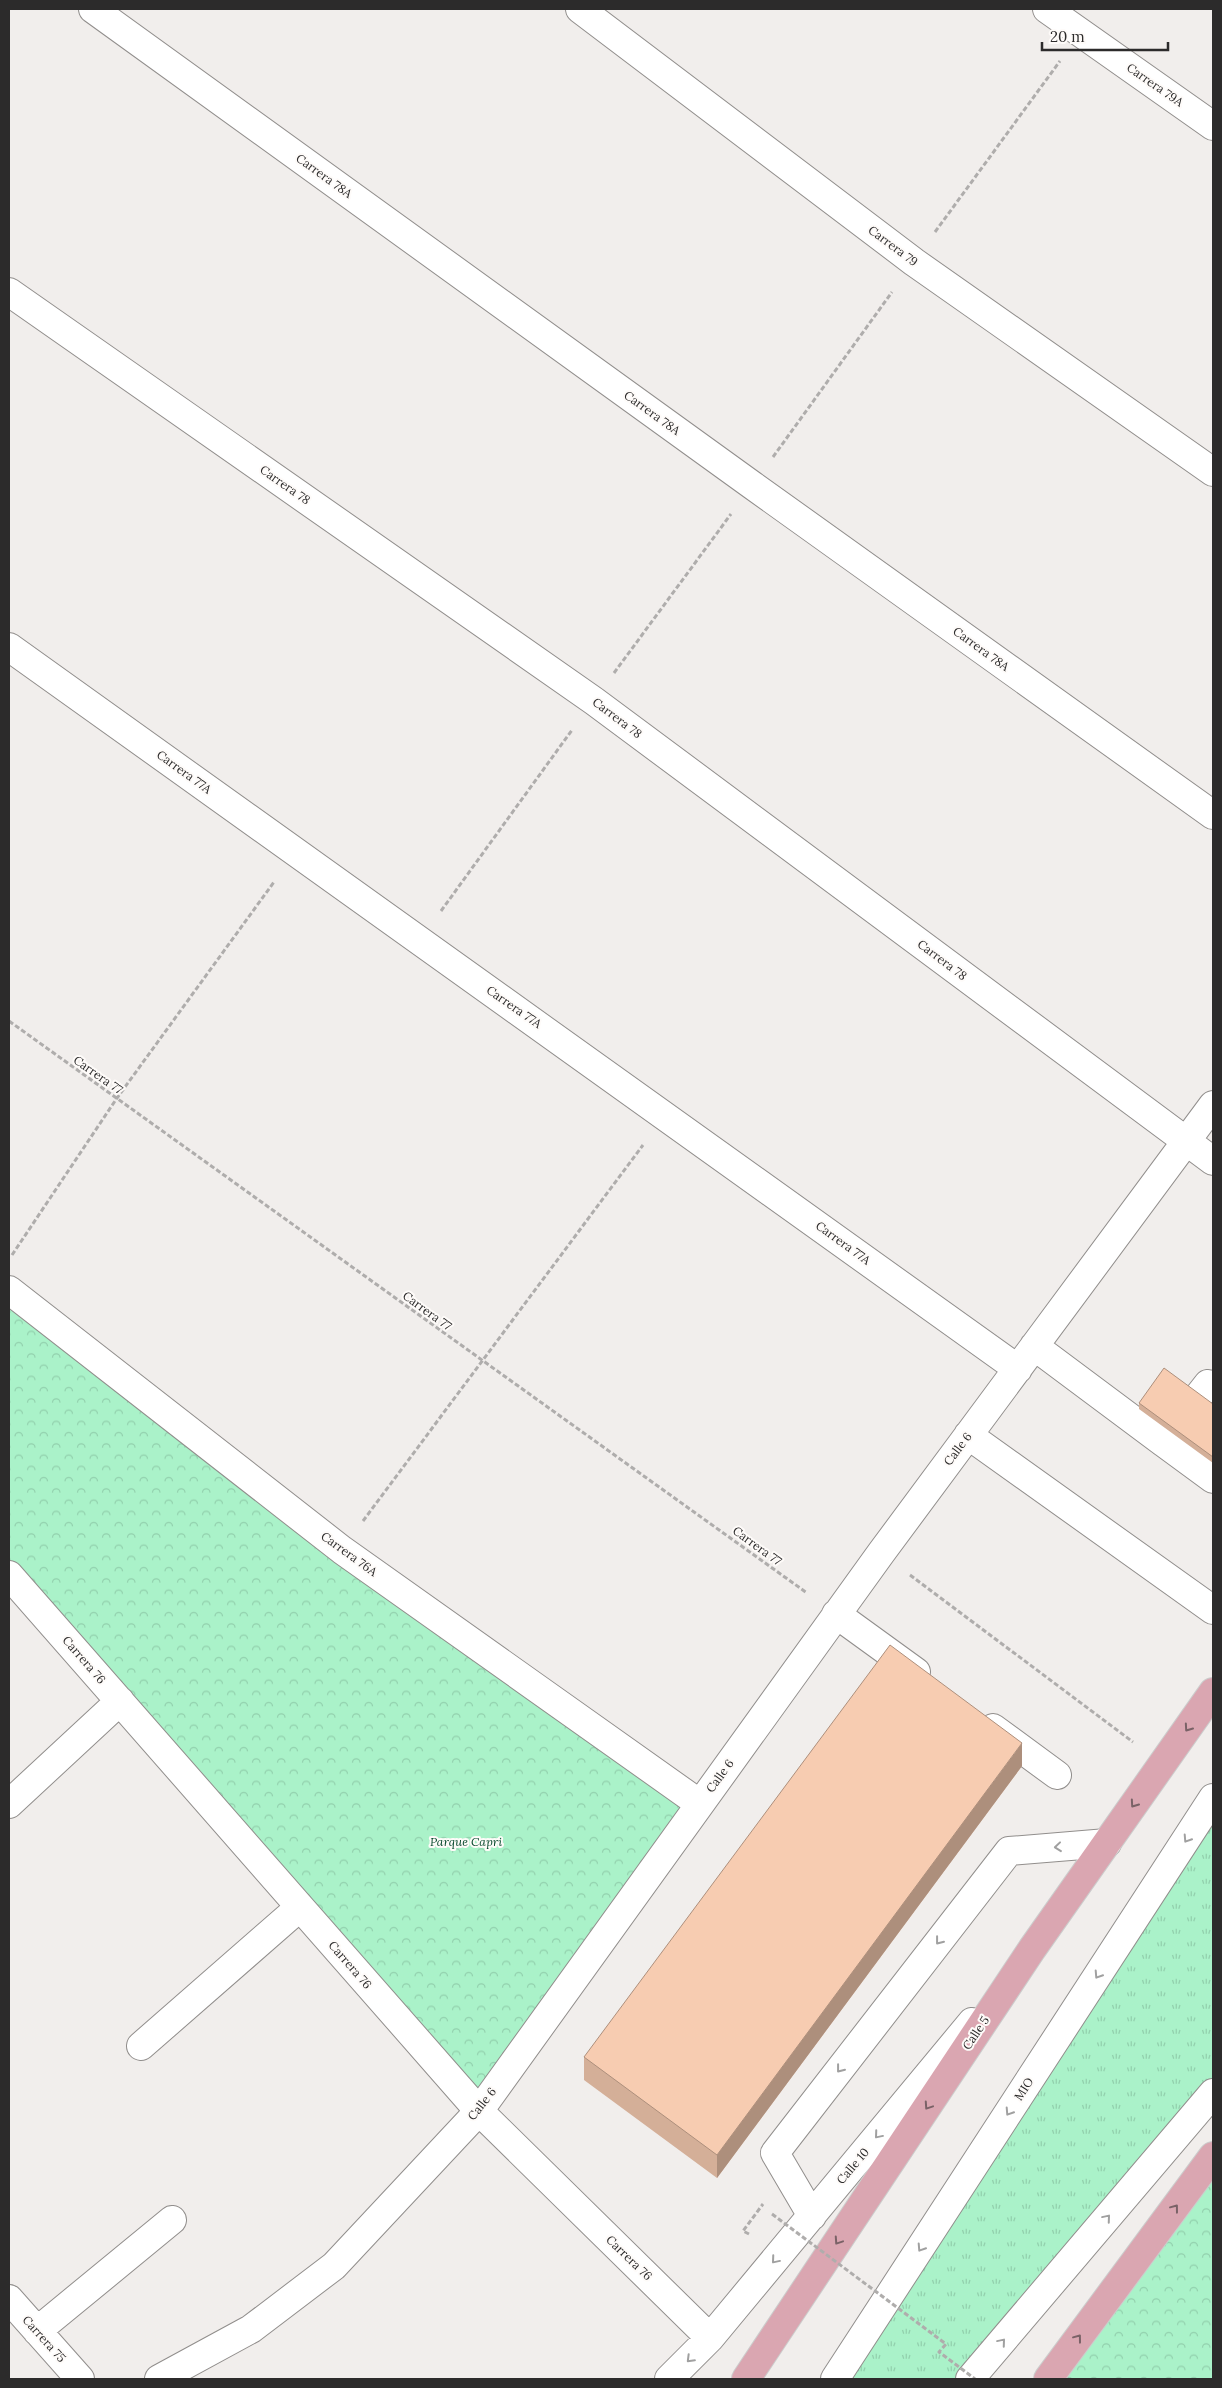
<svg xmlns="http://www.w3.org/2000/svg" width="1222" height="2388" viewBox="0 0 1222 2388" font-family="Lora,serif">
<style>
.grass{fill:url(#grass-tufts)}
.park{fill:url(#park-crowns)}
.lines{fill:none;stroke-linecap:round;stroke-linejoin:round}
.minor-casing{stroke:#918e8c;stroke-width:30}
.major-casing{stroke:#ccc;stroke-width:30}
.path{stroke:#afadac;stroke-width:3;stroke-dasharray:5 2.5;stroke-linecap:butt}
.minor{stroke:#fff;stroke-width:28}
.major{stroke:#daa6b1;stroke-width:28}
.path-bridge{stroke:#afadac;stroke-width:3;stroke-dasharray:5 2.5;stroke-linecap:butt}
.wall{fill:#d4af98}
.shaded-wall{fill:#ad8f7c}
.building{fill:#f7ccb1;stroke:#ad8f7c}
.oneway{stroke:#7a6267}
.oneway2{stroke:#a0a0a0}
.labels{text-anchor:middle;stroke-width:4;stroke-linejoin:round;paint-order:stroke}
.street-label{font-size:12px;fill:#2c2b2b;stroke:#fefbf9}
.park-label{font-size:12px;font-style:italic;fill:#07492d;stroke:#fefbf9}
</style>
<defs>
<pattern id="grass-tufts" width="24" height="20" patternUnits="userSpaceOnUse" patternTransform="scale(1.25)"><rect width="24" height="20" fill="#aaf2c9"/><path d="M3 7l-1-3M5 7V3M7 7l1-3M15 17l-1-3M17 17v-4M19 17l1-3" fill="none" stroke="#92d0ad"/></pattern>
<pattern id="park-crowns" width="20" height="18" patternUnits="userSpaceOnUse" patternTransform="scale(1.25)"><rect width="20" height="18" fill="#aaf2c9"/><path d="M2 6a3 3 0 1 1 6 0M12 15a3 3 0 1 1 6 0" fill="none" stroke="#92d0ad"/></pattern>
</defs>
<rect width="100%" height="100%" fill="#f1eeec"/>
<path class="grass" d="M1213,1798V2093L970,2379H835Z"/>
<path class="park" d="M9,1290L700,1804L479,2111L9,1575Z
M1213,2156V2379H1048Z"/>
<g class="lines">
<defs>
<path id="minor" d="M93,9L752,485L1213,815
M580,9L914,262L1213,472
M1047,9L1213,126
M9,292L594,701L1213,1161
M9,647L1018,1369
M9,1290L342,1550L700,1804
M1034,1346L1164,1443
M1197,1398L1208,1384L1213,1388
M1171,1432L1164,1443L1213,1479
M968,1435L1213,1610
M9,1575L479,2111L710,2338
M836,1614L916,1672
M993,1728L1057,1775
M9,1804L120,1701
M141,2046L300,1907
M812,2216L775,2153L1009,1851L1107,1843
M9,2299L80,2379
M37,2331L172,2220
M159,2379L251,2329L334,2266L479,2111L881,1553L1213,1105
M669,2379L710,2338L972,2022
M835,2379L1213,1798
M970,2379L1213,2093"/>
<path id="major" d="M746,2379L1032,1949L1213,1692
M1048,2379L1213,2156"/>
</defs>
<use href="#minor" class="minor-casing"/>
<use href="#major" class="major-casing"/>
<path class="path" d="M935,232L1060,61
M773,457L892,292
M614,673L731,514
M441,911L572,730
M9,1021L807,1593
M12,1255L117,1098L274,882
M363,1521L643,1145
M910,1575L1133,1742
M749,2234L743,2231L763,2204"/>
<use href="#minor" class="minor"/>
<use href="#major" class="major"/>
<path class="path-bridge" d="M772,2214L946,2344L939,2352L975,2379"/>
</g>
<path class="wall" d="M1139,1403L1213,1404V1463L1139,1409Z
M1022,1766L717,2178L584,2080V2057Z"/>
<path class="shaded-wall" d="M1022,1743V1766L717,2178V2155Z"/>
<path class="building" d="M1164,1368L1213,1404V1457L1139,1403Z
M890,1645L1022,1743L717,2155L584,2057Z"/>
<defs><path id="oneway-chevron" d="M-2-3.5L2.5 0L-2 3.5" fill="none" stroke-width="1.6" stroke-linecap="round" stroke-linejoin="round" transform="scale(1.25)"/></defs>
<g class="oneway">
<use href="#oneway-chevron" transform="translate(1188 1728) rotate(125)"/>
<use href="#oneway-chevron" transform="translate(1134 1804) rotate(125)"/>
<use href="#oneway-chevron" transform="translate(928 2106) rotate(124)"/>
<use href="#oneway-chevron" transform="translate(1175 2208) rotate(-53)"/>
<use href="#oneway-chevron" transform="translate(838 2241) rotate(124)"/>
<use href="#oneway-chevron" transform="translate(1078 2338) rotate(-53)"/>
</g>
<g class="oneway2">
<use href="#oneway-chevron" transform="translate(1187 1839) rotate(123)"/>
<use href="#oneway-chevron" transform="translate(1058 1847) rotate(174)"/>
<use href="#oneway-chevron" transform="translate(939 1941) rotate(128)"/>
<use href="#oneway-chevron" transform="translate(1098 1975) rotate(123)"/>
<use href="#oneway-chevron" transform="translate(840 2069) rotate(128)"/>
<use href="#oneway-chevron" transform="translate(1009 2112) rotate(123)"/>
<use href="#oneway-chevron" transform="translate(878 2135) rotate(130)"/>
<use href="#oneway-chevron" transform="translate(1107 2218) rotate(-50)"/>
<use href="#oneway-chevron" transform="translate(921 2248) rotate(123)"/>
<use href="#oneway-chevron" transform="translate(775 2260) rotate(130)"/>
<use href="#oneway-chevron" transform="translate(1002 2342) rotate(-50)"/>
<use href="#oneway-chevron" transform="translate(690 2359) rotate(135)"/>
</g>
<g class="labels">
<g class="street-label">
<text transform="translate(1155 85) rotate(35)" y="4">Carrera 79A</text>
<text transform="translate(324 176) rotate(36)" y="4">Carrera 78A</text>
<text transform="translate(893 246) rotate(37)" y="4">Carrera 79</text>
<text transform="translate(652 413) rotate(36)" y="4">Carrera 78A</text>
<text transform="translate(285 485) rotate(35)" y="4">Carrera 78</text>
<text transform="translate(981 649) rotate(36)" y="4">Carrera 78A</text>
<text transform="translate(617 718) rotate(37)" y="4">Carrera 78</text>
<text transform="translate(184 772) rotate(36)" y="4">Carrera 77A</text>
<text transform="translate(942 960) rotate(37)" y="4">Carrera 78</text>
<text transform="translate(514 1007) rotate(35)" y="4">Carrera 77A</text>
<text transform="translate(98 1075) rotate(35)" y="4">Carrera 77</text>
<text transform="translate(843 1243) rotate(36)" y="4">Carrera 77A</text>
<text transform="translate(427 1311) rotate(36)" y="4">Carrera 77</text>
<text transform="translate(958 1449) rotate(-53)" y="4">Calle 6</text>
<text transform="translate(757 1546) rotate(36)" y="4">Carrera 77</text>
<text transform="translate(349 1554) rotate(36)" y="4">Carrera 76A</text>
<text transform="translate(84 1660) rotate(49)" y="4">Carrera 76</text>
<text transform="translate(720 1776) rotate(-54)" y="4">Calle 6</text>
<text transform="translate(350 1965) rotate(49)" y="4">Carrera 76</text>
<text transform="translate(976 2033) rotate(-56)" y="4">Calle 5</text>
<text transform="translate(1024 2089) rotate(-57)" y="4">MIO</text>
<text transform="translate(482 2104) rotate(-52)" y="4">Calle 6</text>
<text transform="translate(853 2166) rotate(-50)" y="4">Calle 10</text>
<text transform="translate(629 2258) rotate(44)" y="4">Carrera 76</text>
<text transform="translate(44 2339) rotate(48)" y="4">Carrera 75</text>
</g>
<g class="park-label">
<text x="466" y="1846">Parque Capri</text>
</g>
</g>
<rect width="1222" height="2388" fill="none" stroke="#2c2b2b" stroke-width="20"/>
<path d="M1042 42v8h126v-8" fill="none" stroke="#2c2b2b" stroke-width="2.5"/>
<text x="1050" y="42" font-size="15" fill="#2c2b2b" stroke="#fefbf9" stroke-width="4" paint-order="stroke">20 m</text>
</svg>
